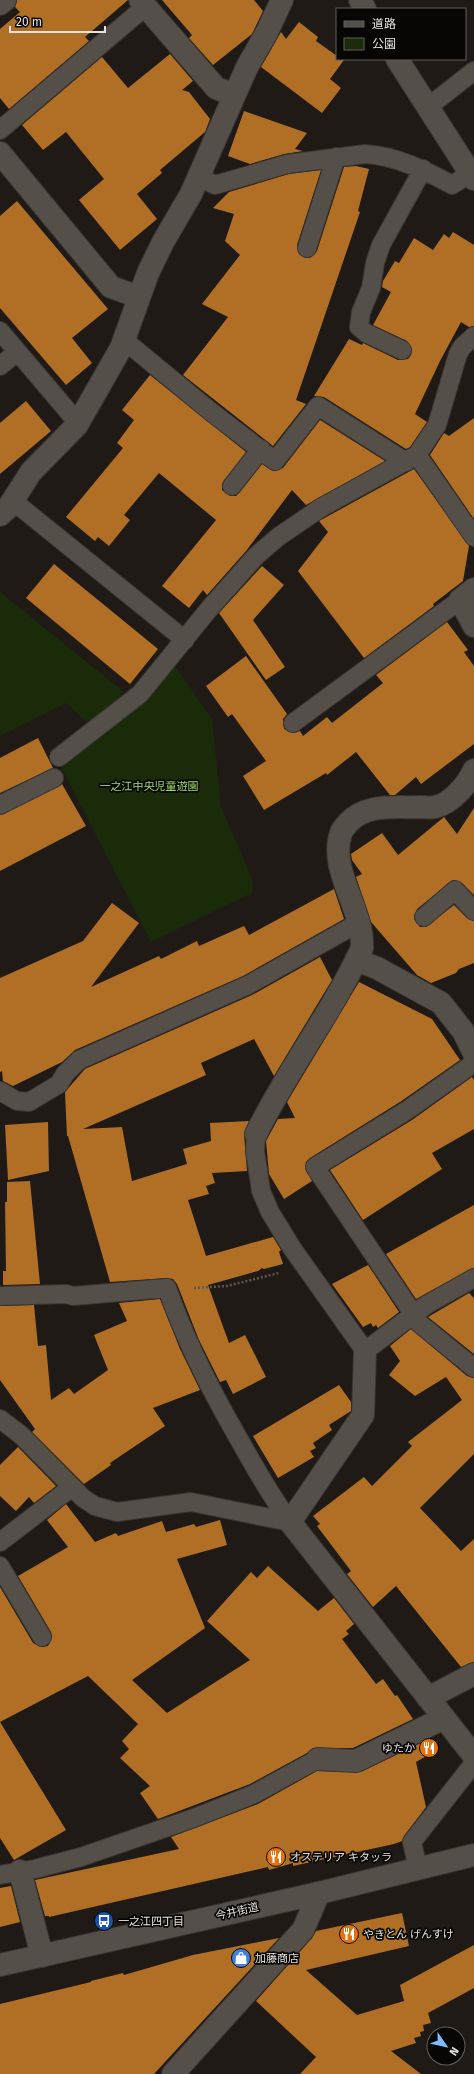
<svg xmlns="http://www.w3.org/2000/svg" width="474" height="2074" viewBox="0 0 474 2074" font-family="'Fira Sans','Noto Sans JP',sans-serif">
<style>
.green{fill:#192b09}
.building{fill:#b16f25}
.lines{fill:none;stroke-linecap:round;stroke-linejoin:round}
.lane-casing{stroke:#393633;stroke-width:20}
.street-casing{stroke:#393633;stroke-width:24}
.secondary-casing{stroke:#393633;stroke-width:24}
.path{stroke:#5b5652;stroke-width:2.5;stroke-dasharray:2 2;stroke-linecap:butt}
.lane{stroke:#554f4a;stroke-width:18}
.street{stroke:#554f4a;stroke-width:22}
.secondary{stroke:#554f4a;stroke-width:22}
.labels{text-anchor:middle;stroke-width:3.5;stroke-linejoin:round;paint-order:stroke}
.park-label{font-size:11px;fill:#9ed86e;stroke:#070604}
.poi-label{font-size:11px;fill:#e5e2df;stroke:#070604;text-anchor:start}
.street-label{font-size:11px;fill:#e5e2df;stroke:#070604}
</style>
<rect width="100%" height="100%" fill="#1f1a16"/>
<path class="green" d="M0,592L124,692L89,724L66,703L0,736Z
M173,663L212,719L221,807L251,876L253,886L252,893L151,942L60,765Z"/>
<path class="building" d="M17,0H128L85,37L89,41L9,109L0,98V29L20,12L15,7Z
M162,0H254L263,11L252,34L213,65L189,38L192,35Z
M299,22L318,37L316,41L337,56V59L344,60L330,79L341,88L322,113L261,67L281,32L286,39Z
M170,54L193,81L182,90L189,92L210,119L205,132L160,170L162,173L137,194L157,219L120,250L79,200L104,179L66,132L43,150L22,125L102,57L128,88Z
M244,111L307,133L295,149L303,151L284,154L250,164L228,156Z
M356,166L369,169L358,211L360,212L296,400L306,404L273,446L183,375L228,317L202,304L240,255L225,241L234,214L213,208L229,192L289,174L321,170L297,245L300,255L310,258L317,251L344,167Z
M17,201L108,309L72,338L92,363L66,385L0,308V216Z
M453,232L474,245V326L469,327L461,322L440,361L415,414L427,422L410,447L406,449L324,397L314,396L349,339L362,345L363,343L398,360L408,359L411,355L412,349L407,341L373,325L391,292L382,287L383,281L395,261L399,263L414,238L433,250L444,234L449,238Z
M150,375L246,452L222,484V490L230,496H236L240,492L262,464L273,471L283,468L320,420L385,461L306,505L292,490L246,551L207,595L203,590L189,608L162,586L216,520L159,473L124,515L130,520L109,546L98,537L95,541L66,517L123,448L117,443L134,420L122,410Z
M26,401L51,431L0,474V423Z
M474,418V519L430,455L444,433L449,436Z
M414,469L469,546L463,581L433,604L434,606L364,658L298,571L328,532L319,521Z
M54,564L158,649L130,684L26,598Z
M262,566L284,585L253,620L285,667L266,680L219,613Z
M447,622L468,650L464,652L474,666V744L421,784L416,777L395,795H390L356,752L327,775L326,773L264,810L243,776L266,761L232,714L228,717L206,686L246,656L287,714L283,719L284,729L294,733L300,731L303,736L327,717L332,723L383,683L376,675Z
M38,738L53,768L0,793V758Z
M62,784L86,826L0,871V815Z
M474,808V895L462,883L453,880L417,909L414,919L420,927H426L454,905L467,918L474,921V963L459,969L456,973L431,983L417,975L371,922L356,877L362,874L352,860L351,854L382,833L398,855L444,817L457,834Z
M334,889L344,919L243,976L75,1050L62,1062L13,1086L3,1081L2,1071L0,1072V978L83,941L112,903L139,923L91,987L159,956L161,959L197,941L199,946L244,926L249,935Z
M320,957L332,980L274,1076L254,1039L201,1063L206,1075L83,1129L122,1127L132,1181L187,1164L183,1149L211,1141L210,1123L249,1121L244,1134L247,1171L212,1173L215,1183L206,1186L209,1194L188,1200L206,1256L273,1237L281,1250L279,1252L283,1264L264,1269L262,1268L258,1271L208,1285L229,1343L245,1335L266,1377L233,1394L226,1380L220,1382L199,1340L177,1284L173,1279L166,1278L110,1282L68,1136H67L65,1092L85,1069L252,995Z
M359,982L432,1019L460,1060L400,1102L310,1158L306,1162L305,1168L312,1181L284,1199L269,1174L266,1141L278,1119L295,1118L287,1102Z
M472,1077L474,1080V1129L432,1153L442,1169L363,1220L330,1170L412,1120Z
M48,1122L49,1171L8,1180L5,1125Z
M30,1181L40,1284L3,1285V1271H6L5,1202H7V1182Z
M474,1205V1268L416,1299L386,1254Z
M368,1265L399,1312L378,1328L376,1325L373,1327L371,1323L363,1327L332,1284Z
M469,1293L474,1298V1354L428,1317Z
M160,1299L180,1349L200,1390L153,1408L165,1426L110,1463L111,1465L84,1484L32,1432L35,1429L0,1380V1306L34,1305L38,1346L46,1345L51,1400L69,1388L74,1394L108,1370L94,1335L127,1321L119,1303Z
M411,1329L467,1376L474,1378V1454L420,1508L461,1551L474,1539V1662L461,1667L396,1586L373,1607L347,1574L351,1571L317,1526L320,1524L313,1516L364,1477L372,1486L412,1446L408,1442L462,1400L446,1377L415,1396L389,1375L400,1361L390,1346Z
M339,1385L351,1402V1411L329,1425L332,1430L313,1443L316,1448L310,1451L314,1457L278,1478L253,1436Z
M18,1447L56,1486L34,1503L29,1497L16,1511L0,1496V1465Z
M66,1504L95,1542L116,1533L118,1536L162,1521L166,1532L194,1524L196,1527L220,1520L227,1545L177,1559L205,1628L132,1680L167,1713L250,1660L207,1621L251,1572L257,1578L268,1566L318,1611L334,1598L354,1624L346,1631L349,1634L342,1639L376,1684L383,1679L395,1696L397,1695L413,1719L353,1748H313L307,1753L250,1784L158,1819L140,1793L150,1786L120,1758L129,1749L122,1741L138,1724L88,1676L0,1722L66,1830L14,1860L0,1838V1587L33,1643L42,1647L48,1646L52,1637L51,1632L18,1576L68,1547L47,1520Z
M427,1740L435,1751L416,1762L426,1807L404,1836L402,1841L394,1844L293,1866V1863L269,1870L268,1867L49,1917V1916H45L35,1880L179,1849L171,1837L258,1804L317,1771L361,1772Z
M11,1886L20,1922L0,1927V1888Z
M402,1913L409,1946L306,1970L357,2015L404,2001L400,1985L474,1945V1988L428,2013L431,2023L423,2025L424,2031L420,2032L421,2036L414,2038L416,2043L391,2051L421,2074H300L316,2057L256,2001L312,1938L316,1931Z
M279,1938L154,2074H0V2004L91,1982V1981L123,1973L124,1975L193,1955Z"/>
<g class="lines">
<defs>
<path id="lane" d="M428,107L474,71
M0,130L145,7
M199,177L215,185L287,164L365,154C396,156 425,170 452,185L471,173
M307,248L336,157
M0,331L78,423
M124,340L210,411L275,461L318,406L406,462
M402,350L366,333L359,327L361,312L371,288L375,263L381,245L423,169
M0,366L17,352
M417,455L474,537
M232,486L261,449
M13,501L185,640
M293,723L460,600
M59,757L140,694L209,609L256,556L278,537L322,507L417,455L437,425L458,354L462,347L474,336
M0,805L54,778
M424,917L455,890L474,911
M474,1063L406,1111L315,1167L420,1324L474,1368
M0,1091L17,1101L29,1102L59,1084L65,1074L79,1060L248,985L360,922
M256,1134L255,1151L261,1191L270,1212L292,1248L365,1351L426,1305L474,1278
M0,1296L66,1294L73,1296L167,1288C185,1340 209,1387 236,1434C253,1464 269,1494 290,1522
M0,1419L21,1435L83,1498L95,1506L117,1512L191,1502L290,1522
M0,1542L72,1487
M0,1566L42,1637
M418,1869L412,1842L474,1763
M0,1875L35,1869L81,1857L194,1818L254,1794L318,1759"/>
<path id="street" d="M140,0L216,88L234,95
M0,4L5,0
M0,153L111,287L139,297
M0,515L8,508L31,472L77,425L121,348L148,273L163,242L191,194L247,67L267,32L282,0
M474,589L460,600L474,626
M356,960L377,968L441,1003L463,1031L474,1053
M256,1134C287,1070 332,1013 362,948C364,909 328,870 341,833C342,829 346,826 348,823C366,803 395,808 420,807C425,807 431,808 435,807C452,803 467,785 474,770
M365,1351L363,1415L290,1522L474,1756
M428,1698L474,1674
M318,1759L356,1761L444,1718
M20,1871L42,1956
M173,2074L303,1930L319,1893"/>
<path id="secondary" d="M360,0L365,9
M397,59L474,179
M0,1965L319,1893L474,1855"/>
</defs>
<use href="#lane" class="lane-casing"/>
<use href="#street" class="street-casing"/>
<use href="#secondary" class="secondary-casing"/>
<path class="path" d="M194,1288L227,1286L279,1273"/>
<use href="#lane" class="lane"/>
<use href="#street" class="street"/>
<use href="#secondary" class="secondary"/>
</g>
<defs>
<symbol id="restaurant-disc" viewBox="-11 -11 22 22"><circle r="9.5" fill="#e8710a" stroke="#070604"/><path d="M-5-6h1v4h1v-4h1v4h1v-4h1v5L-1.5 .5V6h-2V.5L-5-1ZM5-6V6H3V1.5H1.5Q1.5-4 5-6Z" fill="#fff"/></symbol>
<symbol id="bus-disc" viewBox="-11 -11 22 22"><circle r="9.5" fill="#1a4fb4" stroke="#070604"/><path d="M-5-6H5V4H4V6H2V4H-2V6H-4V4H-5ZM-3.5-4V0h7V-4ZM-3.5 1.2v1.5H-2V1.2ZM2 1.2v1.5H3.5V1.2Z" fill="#fff"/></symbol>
<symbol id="shop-disc" viewBox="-11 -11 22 22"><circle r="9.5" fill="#3f7fe0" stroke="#070604"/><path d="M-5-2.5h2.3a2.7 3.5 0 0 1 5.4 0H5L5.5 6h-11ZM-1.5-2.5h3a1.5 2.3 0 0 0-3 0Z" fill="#fff"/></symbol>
</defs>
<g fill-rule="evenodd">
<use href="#restaurant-disc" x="418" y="1737" width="22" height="22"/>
<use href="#restaurant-disc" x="265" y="1846" width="22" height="22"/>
<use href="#bus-disc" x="93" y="1910" width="22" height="22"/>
<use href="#restaurant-disc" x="338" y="1923" width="22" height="22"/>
<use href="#shop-disc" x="230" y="1947" width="22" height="22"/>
</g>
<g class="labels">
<g class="park-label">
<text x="149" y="790">一之江中央児童遊園</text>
</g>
<g class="poi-label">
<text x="415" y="1752" text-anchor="end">ゆたか</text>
<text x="290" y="1861">オステリア キタッラ</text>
<text x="118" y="1925">一之江四丁目</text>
<text x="363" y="1938">やきとん げんすけ</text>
<text x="255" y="1962">加藤商店</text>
</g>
<g class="street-label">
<text transform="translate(237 1911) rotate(-13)" y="4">今井街道</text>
</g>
</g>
<rect x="336" y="8" width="130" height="52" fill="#070604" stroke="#605e5c"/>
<rect x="344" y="21" width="20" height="6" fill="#554f4a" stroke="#605e5c"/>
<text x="372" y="28" font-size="12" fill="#e5e2df">道路</text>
<rect x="344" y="38" width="20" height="12" fill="#192b09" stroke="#605e5c"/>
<text x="372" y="48" font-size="12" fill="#e5e2df">公園</text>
<g transform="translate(446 2046) rotate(124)"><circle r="19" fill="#070604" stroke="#605e5c"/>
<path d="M0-3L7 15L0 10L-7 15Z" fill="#7fbdfa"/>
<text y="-6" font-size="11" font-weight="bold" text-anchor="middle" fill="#e5e2df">N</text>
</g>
<path d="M10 26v6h95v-6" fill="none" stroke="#e5e2df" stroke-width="2"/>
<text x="16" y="26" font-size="12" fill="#e5e2df" stroke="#070604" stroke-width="3" paint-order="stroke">20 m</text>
</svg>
